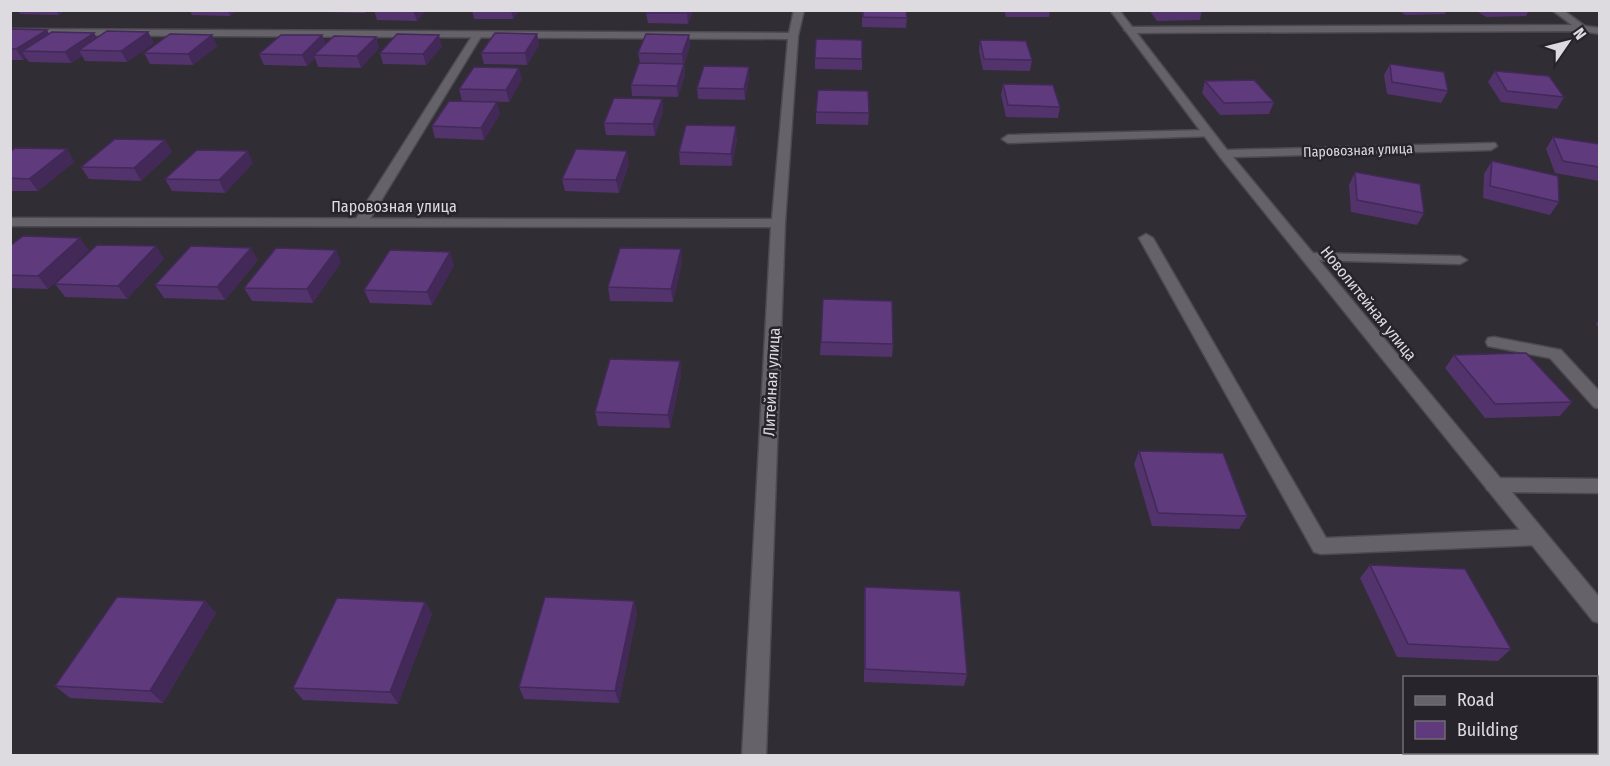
<svg xmlns="http://www.w3.org/2000/svg" width="1610" height="766" viewBox="0 0 1610 766" font-family="'Fira Sans Condensed',sans-serif">
<style>
.lines{fill:none;stroke-linecap:round;stroke-linejoin:round}
.service-casing{stroke:#4c4950;stroke-width:3}
.minor-casing{stroke:#4c4950;stroke-width:3}
.service{fill:#66626a;fill-rule:evenodd}
.minor{fill:#66626a;fill-rule:evenodd}
.wall{fill:#52336c}
.shaded-wall{fill:#422958}
.building{fill:#5f3b7e;stroke:#422958;stroke-width:1.5}
.labels{text-anchor:middle;stroke-width:5;stroke-linejoin:round;paint-order:stroke}
.far-street-label{font-size:14px;fill:#dddbe0;stroke:#27242b}
.street-label{font-size:16px;fill:#dddbe0;stroke:#27242b}
</style>
<rect width="100%" height="100%" fill="#312d35"/>
<g class="lines">
<defs>
<path id="service" d="M1552,10H1563L1585,26L1600,28V34L1582,31L1129,33L1124,30L1129,27L1572,25Z
M474,33L482,35L368,222L361,226L356,225L354,222Z
M1208,130L1214,134L1212,136L1008,143L1002,139L1008,135Z
M1146,234L1153,238L1326,538L1537,529L1544,531L1547,537L1544,543L1537,545L1321,554L1314,552L1139,238Z
M1308,253L1460,256L1467,260L1460,264L1303,260L1301,257L1303,254Z
M1494,337L1561,350L1600,392V409L1594,407L1550,358L1488,346L1486,342L1488,338Z
M1494,478L1600,479V493L1494,492L1487,490L1485,485L1487,480Z"/>
<path id="minor" d="M794,10H804L798,36L785,223L766,756H742L771,227L10,226V218L772,219L788,39L10,35V29L789,33Z
M1110,10H1119L1227,150L1495,143L1497,146L1491,150L1233,157L1600,598V623L1593,621L1220,157Z"/>
</defs>
<use href="#service" class="service-casing"/>
<use href="#minor" class="minor-casing"/>
<use href="#service" class="service"/>
<use href="#minor" class="minor"/>
</g>
<path class="wall" d="M18,10H66L59,15L20,14Z
M189,10H237L230,16L192,15Z
M264,10H304L302,12Z
M326,10H367L365,13L326,12Z
M374,10H426L417,21L377,20Z
M472,10H520L513,19H474Z
M693,10L688,24L648,23L646,13Z
M862,10L907,18L906,28L862,27Z
M1004,10H1050L1049,17H1006Z
M1149,10H1202L1200,20L1157,21Z
M1398,10H1447L1445,14L1405,15Z
M1475,10H1529L1526,16L1486,17Z
M10,29L97,38L148,32L154,43L127,62L85,61L82,56L71,63L29,62L26,58L23,60H10Z
M537,34L539,45L527,65L484,64L481,53Z
M212,35L217,46L193,65L150,64L144,53Z
M689,35L690,46L684,64L685,75L678,97L632,96L631,85L640,63L638,53Z
M376,37L379,48L361,68L318,67L315,58L307,66L264,65L259,54Z
M980,40L1032,60L1030,71L983,70L979,51Z
M442,46L426,65L383,64L380,53Z
M815,58L862,59V70L815,69Z
M1390,64L1448,91L1441,103L1387,94L1384,75Z
M1495,71L1564,97L1557,109L1501,102L1488,82Z
M749,78L745,100L698,99L697,88Z
M522,79L509,102L462,101L459,89Z
M1205,81L1274,102L1269,114L1220,115L1202,93Z
M1003,84L1060,107L1058,118L1006,117L1001,95Z
M662,99L663,111L655,136L606,135L604,123Z
M816,112L869,113L868,125L816,124Z
M500,114L484,140L435,138L432,126Z
M1553,137L1599,144V181L1555,173L1546,149Z
M737,138L732,166L680,165L679,152Z
M165,140L172,152L141,181L89,179L81,167Z
M67,149L74,162L38,191H10V152Z
M1492,161L1559,202L1550,215L1483,198L1484,174Z
M253,163L225,193L172,191L165,179Z
M629,163L619,193L565,191L562,179Z
M1355,172L1424,213L1417,225L1351,212L1349,185Z
M10,246L89,250L48,289L10,288Z
M156,246L164,259L127,299L65,297L55,284Z
M258,260L225,300L164,298L155,285Z
M341,262L313,303L252,301L244,288Z
M682,262L673,302L610,301L608,287Z
M454,265L432,305L370,303L364,290Z
M823,299L893,344L892,357L820,355Z
M1599,319V328L1596,324Z
M1454,355L1572,402L1560,416L1485,418L1445,368Z
M680,361L681,375L670,428L598,426L595,412Z
M1139,451L1247,516L1239,529L1152,526L1134,464Z
M1370,565L1511,649L1498,661L1397,657L1360,578Z
M865,587L967,674L964,686L864,682V600Z
M205,601L216,613L163,703L70,698L55,686Z
M634,601L637,613L619,703L524,699L519,687Z
M425,602L432,614L398,704L303,700L293,688Z"/>
<path class="shaded-wall" d="M56,10H66L59,15Z
M228,10H237L230,16Z
M413,10H426L417,21Z
M511,10H520L513,19Z
M688,10H693L688,24L687,13Z
M47,30L53,41L22,51L26,58L23,60L16,49Z
M148,32L154,43L127,62L121,51Z
M94,33L100,43L79,50L82,56L71,63L65,52Z
M537,34L539,45L527,65L525,53Z
M212,35L217,46L193,65L188,54Z
M322,35L327,46L314,55L315,58L307,66L302,55Z
M439,35L442,46L426,65L423,54Z
M689,35L690,46L683,65L682,54Z
M376,37L379,48L361,68L357,56Z
M684,64L685,75L678,97L677,86Z
M749,67V78L745,100L744,89Z
M519,68L522,79L509,102L506,90Z
M662,99L663,111L655,136L653,124Z
M497,102L500,114L484,140L481,128Z
M736,126L737,138L732,166L731,154Z
M165,140L172,152L141,181L134,168Z
M67,149L74,162L38,191L29,179Z
M248,151L253,163L225,193L219,180Z
M627,151L629,163L619,193L616,180Z
M80,238L89,250L48,289L38,276Z
M156,246L164,259L127,299L118,286Z
M251,248L258,260L225,300L217,287Z
M681,249L682,262L673,302L671,289Z
M336,250L341,262L313,303L307,289Z
M450,252L454,265L432,305L427,292Z
M680,361L681,375L670,428L668,415Z
M205,601L216,613L163,703L150,691Z
M634,601L637,613L619,703L615,691Z
M425,602L432,614L398,704L390,692Z"/>
<path class="building" d="M647,10H688L687,13H646Z
M863,10H906L907,18L863,17Z
M10,29L47,30L16,49H10Z
M107,31L148,32L121,51L79,50Z
M52,32L94,33L65,52L22,51Z
M495,33L537,34L525,53H481Z
M170,34L212,35L188,54L144,53Z
M397,34L439,35L423,54L380,53Z
M646,34L689,35L682,54L638,53Z
M281,35H322L302,55L259,54Z
M334,36L376,37L357,56L314,55Z
M816,39L862,40V59L815,58Z
M980,40L1026,41L1032,60L984,59Z
M639,63L684,64L677,86L631,85Z
M1390,64L1444,72L1448,91L1392,82Z
M704,66L749,67L744,89L697,88Z
M474,67L519,68L506,90L459,89Z
M1495,71L1549,76L1564,97L1507,91Z
M1254,80L1274,102L1224,103L1205,81Z
M1003,84L1053,85L1060,107L1008,105Z
M818,90L868,91L869,113L816,112Z
M614,98L662,99L653,124L604,123Z
M449,101L497,102L481,128L432,126Z
M686,125L736,126L731,154L679,152Z
M1553,137L1599,144V167L1563,161Z
M115,139L165,140L134,168L81,167Z
M15,148L67,149L29,179L10,178V152Z
M576,149L627,151L616,180L562,179Z
M197,150L248,151L219,180L165,179Z
M1492,161L1558,176L1559,202L1490,186Z
M1355,172L1420,184L1424,213L1357,200Z
M23,236L80,238L38,276L10,275V246Z
M97,245L156,246L118,286L55,284Z
M191,246L251,248L217,287L155,285Z
M276,248L336,250L307,289L244,288Z
M620,248L681,249L671,289L608,287Z
M390,250L450,252L427,292L364,290Z
M823,299L892,301L893,344L821,342Z
M1526,353L1572,402L1495,404L1454,355Z
M610,359L680,361L668,415L595,412Z
M1139,451L1223,453L1247,516L1158,513Z
M1370,565L1465,569L1511,649L1408,644Z
M865,587L960,591L967,674L865,669Z
M117,597L205,601L150,691L55,686Z
M545,597L634,601L615,691L519,687Z
M337,598L425,602L390,692L293,688Z"/>
<g class="labels">
<g class="far-street-label">
<text transform="translate(1358 150) rotate(-2)" y="5">Паровозная улица</text>
</g>
<g class="street-label">
<text x="394" y="212">Паровозная улица</text>
<text transform="translate(1369 303) rotate(51)" y="6">Новолитейная улица</text>
<text transform="translate(771 382) rotate(-87)" y="6">Литейная улица</text>
</g>
</g>
<rect width="1610" height="766" fill="none" stroke="#dddbe0" stroke-width="24"/>
<rect x="1403" y="676" width="195" height="78" fill="#27242b" stroke="#706d73" stroke-width="1.5"/>
<rect x="1415" y="696" width="30" height="9" fill="#66626a" stroke="#706d73" stroke-width="1.5"/>
<text x="1457" y="706" font-size="18" fill="#dddbe0">Road</text>
<rect x="1415" y="721" width="30" height="18" fill="#5f3b7e" stroke="#706d73" stroke-width="1.5"/>
<text x="1457" y="736" font-size="18" fill="#dddbe0">Building</text>
<g transform="translate(1568 42) rotate(55)" stroke="#27242b" stroke-width="4.5" paint-order="stroke">
<path d="M0-4.5L10 22L0 15L-10 22Z" fill="#dddbe0"/>
<text y="-9" font-size="16" font-weight="bold" text-anchor="middle" fill="#dddbe0">N</text>
</g>
</svg>
